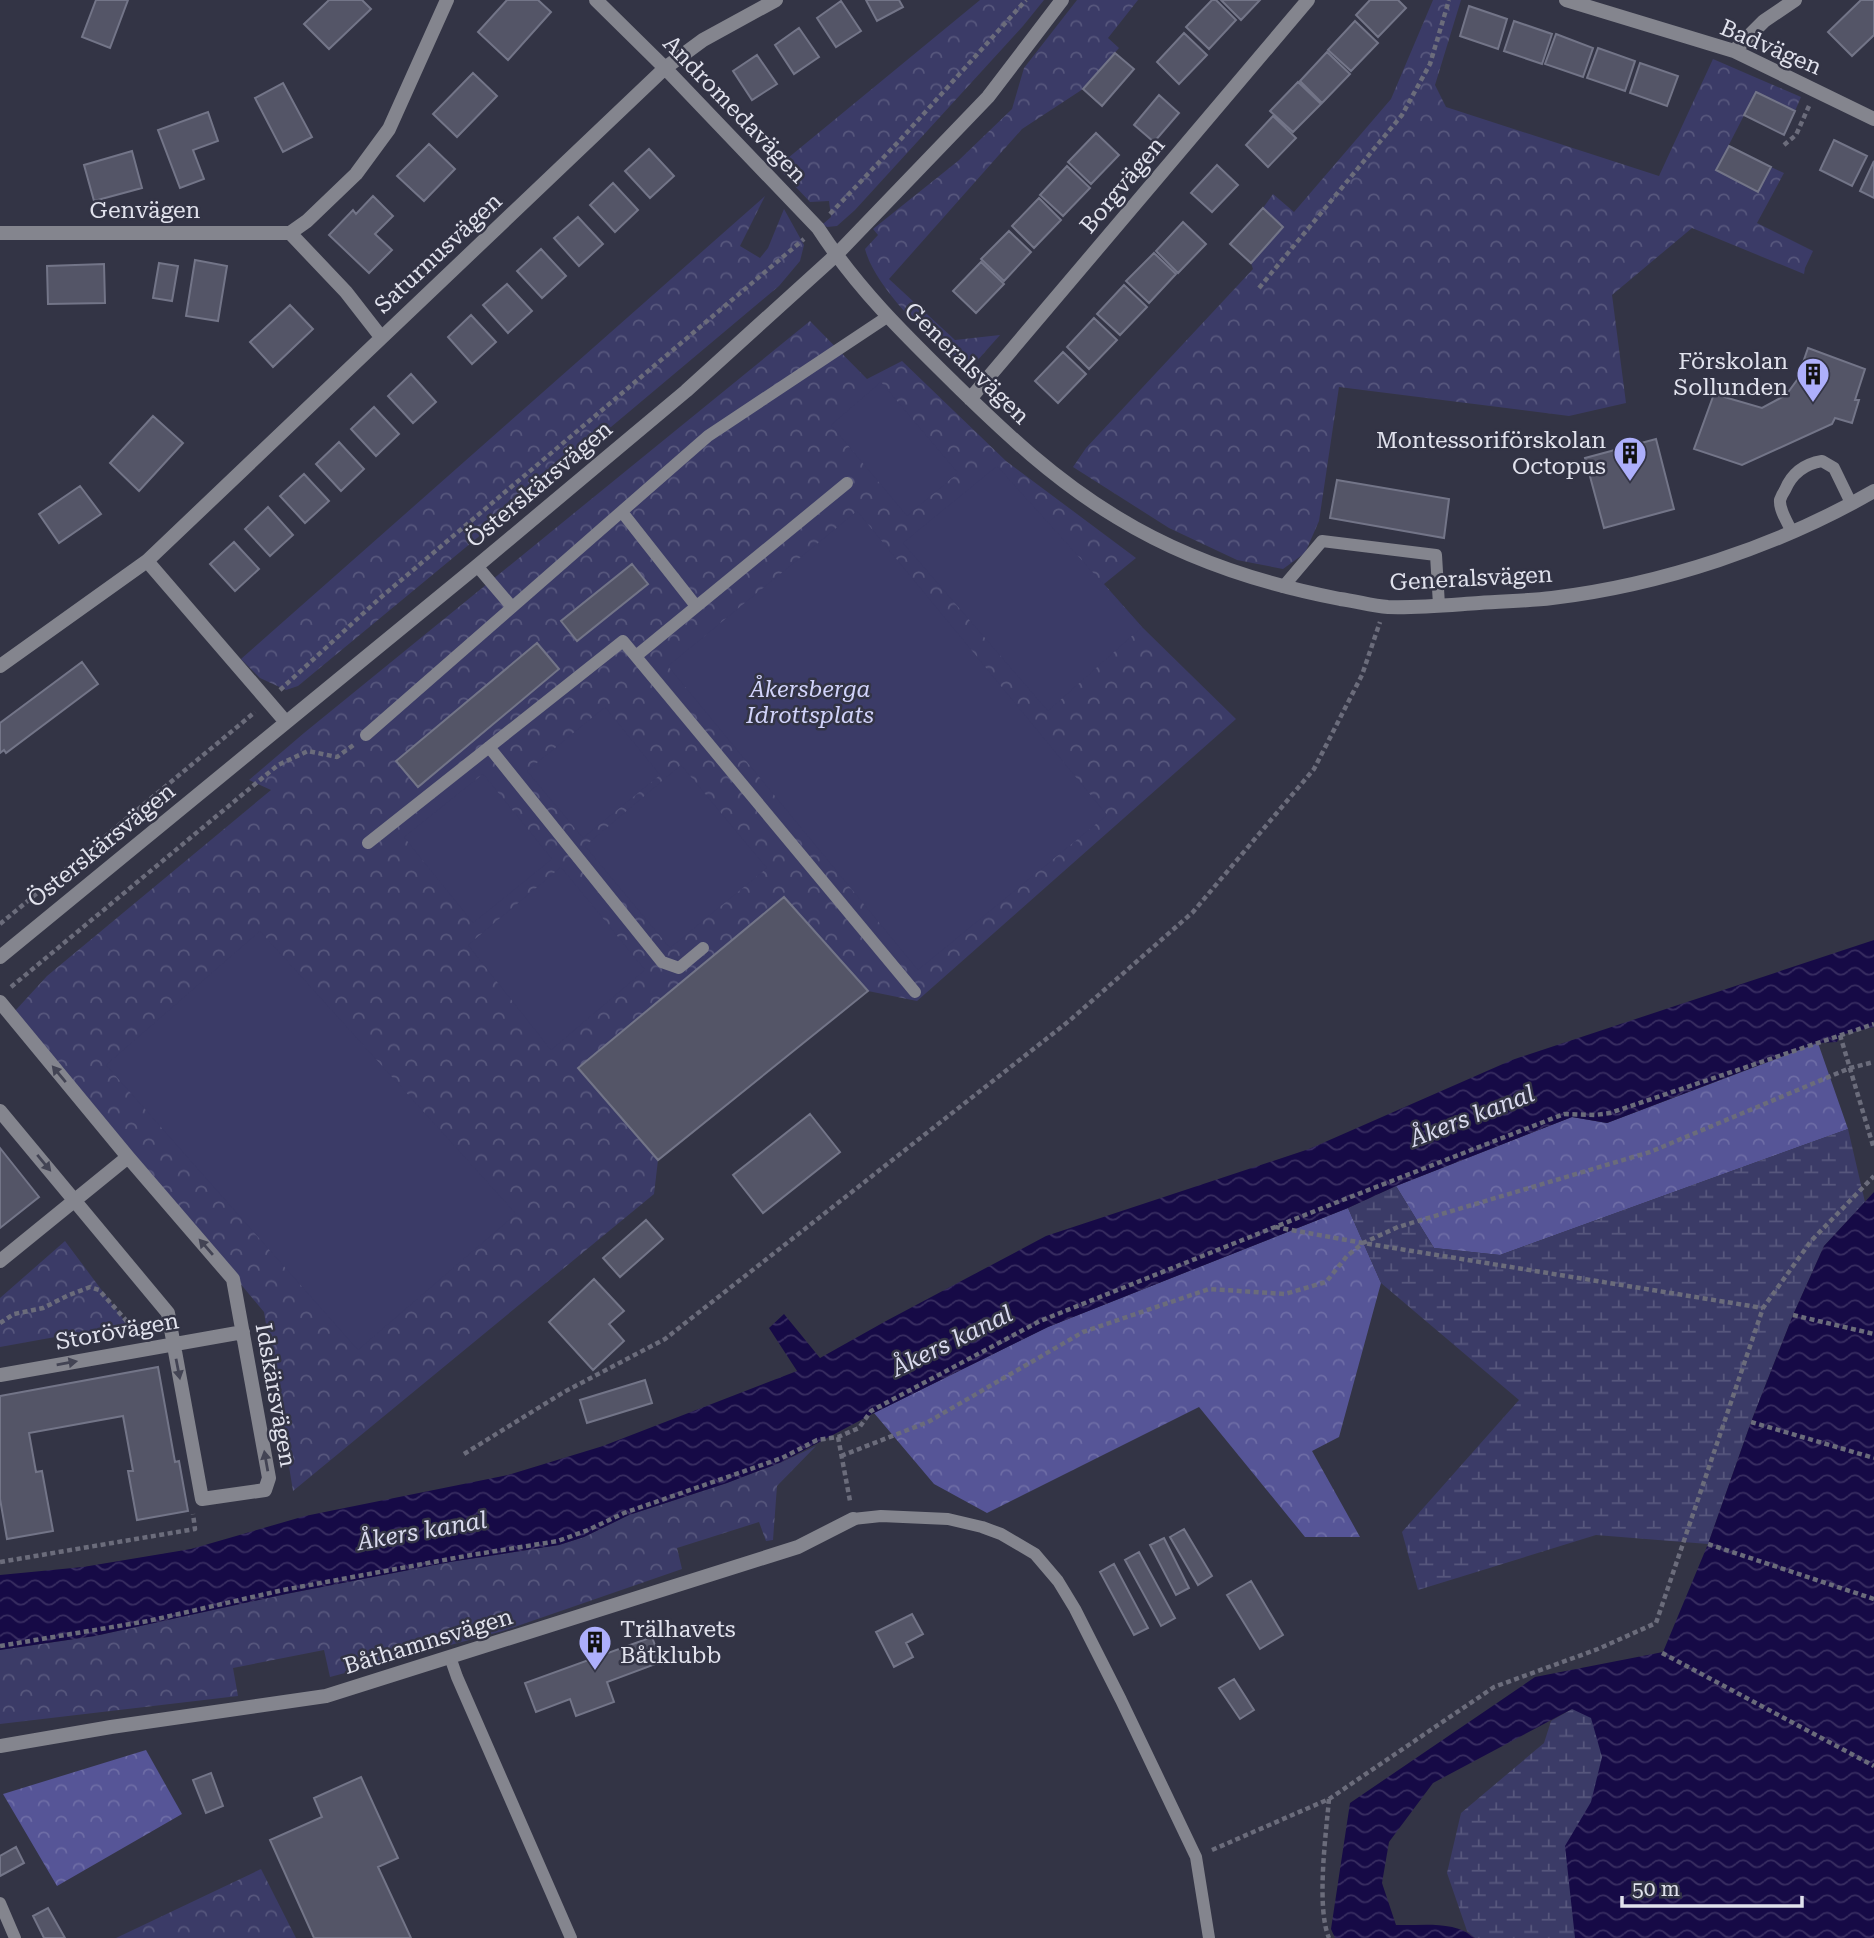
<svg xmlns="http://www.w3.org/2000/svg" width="1874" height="1938" viewBox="0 0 1874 1938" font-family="'Roboto Serif',serif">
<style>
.forest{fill:url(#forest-crowns)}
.wetland{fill:url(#wetland-marsh)}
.park{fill:url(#park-crowns)}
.pitch{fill:#3b3b67}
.water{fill:url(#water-waves)}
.building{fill:#545567;stroke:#737588;stroke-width:2}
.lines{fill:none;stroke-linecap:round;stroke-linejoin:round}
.path{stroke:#6b6c7b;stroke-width:4.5;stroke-dasharray:5 3.5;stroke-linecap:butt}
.lane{stroke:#84858e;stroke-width:12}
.street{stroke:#84858e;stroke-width:14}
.path-bridge{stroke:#6b6c7b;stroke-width:4.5;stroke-dasharray:5 3.5;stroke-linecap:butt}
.oneway{fill:#434454}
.labels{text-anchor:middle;stroke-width:5;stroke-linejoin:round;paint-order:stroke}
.street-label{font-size:23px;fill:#e1e2ed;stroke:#333445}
.poi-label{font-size:23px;fill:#e1e2ed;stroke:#333445;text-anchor:end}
.park-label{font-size:23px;font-style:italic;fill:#d1d3fa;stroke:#333445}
.water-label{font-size:24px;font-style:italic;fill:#d9daee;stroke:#333445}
</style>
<defs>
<pattern id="forest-crowns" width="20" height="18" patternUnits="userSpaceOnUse" patternTransform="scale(1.75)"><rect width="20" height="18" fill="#565597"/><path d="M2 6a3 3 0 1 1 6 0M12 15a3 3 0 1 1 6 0" fill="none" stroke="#6e6da6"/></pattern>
<pattern id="wetland-marsh" width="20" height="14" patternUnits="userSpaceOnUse" patternTransform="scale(1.75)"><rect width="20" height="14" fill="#3b3b67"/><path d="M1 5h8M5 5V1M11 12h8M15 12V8" fill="none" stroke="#57577d"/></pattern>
<pattern id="park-crowns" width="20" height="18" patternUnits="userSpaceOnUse" patternTransform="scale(1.75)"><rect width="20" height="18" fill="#3b3b67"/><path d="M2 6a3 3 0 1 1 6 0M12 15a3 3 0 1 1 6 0" fill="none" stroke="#57577d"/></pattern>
<pattern id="water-waves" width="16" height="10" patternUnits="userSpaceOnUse" patternTransform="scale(1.75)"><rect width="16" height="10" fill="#160a46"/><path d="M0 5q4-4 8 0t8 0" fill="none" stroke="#382d61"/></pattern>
</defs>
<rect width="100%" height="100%" fill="#333445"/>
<path class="forest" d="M1818,1043L1848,1129L1500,1255L1434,1248L1396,1186L1572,1117L1607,1123Z
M1348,1208L1381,1283L1339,1437L1312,1451L1360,1537H1305L1199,1407L987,1513L934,1484L874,1413L1048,1327Z
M146,1750L182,1814L57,1886L3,1794Z"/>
<path class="wetland" d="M1848,1129L1865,1202L1824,1246L1793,1315L1751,1422L1708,1544L1596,1535L1418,1590L1402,1532L1519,1400L1381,1283L1348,1208L1396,1186L1434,1248L1500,1255Z
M1600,1708L1638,1938H1475L1467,1931L1447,1873L1461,1813L1544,1743L1551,1721L1572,1709Z"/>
<path class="park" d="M980,0H1044L1023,26L855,210L837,226L827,227L823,224L831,217L829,201L810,202L777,167Z
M1077,0H1138L1108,38L1119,48L1083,89L1022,129L889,279L955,340L1000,335L976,362L964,363L949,359C922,329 875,287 865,249L878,235L873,229L958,161L1012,109L1024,68Z
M1433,0H1461L1435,85L1446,107L1659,176L1713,59L1801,97L1795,111L1756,92L1716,170L1771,167L1784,173L1757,223L1813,251L1805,268L1804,274L1692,228L1612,295L1626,403L1569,416L1339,387L1319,521L1305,553L1283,569L1237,560L1169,528L1073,467L1086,448L1253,269L1251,263L1283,227L1263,208L1273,194L1294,212L1391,99Z
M765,196L740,246L760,258L768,248L784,209L804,245L800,261L779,286L586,448L298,686L286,690L260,678L241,659Z
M810,321L867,379L902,361L1006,461L1136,558L1104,584L1142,627L1236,719L917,1001L868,991L658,1160L654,1194L293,1491L264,1312L14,1012L47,976L271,790L249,780L304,733Z
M65,1241L127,1324L0,1347V1298Z
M816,1446L777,1486L773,1540L766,1541L759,1522L677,1548L682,1569L503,1631L330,1677L324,1650L233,1668L238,1696L0,1724V1650L95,1636L286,1594L450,1562L559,1545L584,1537L629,1515L727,1483L782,1462Z
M261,1869L296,1938H116Z"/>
<path class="pitch" d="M881,382L958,473L907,516L831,425Z
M997,466L1142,627L1048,711L903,543Z
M857,511L1107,815L918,970L668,666Z
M605,707L660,775L583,838L527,771Z
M681,765L767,868L670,948L585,846Z
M483,774L552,859L473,923L404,837Z
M561,867L645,970L551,1050L468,945Z
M260,931L516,1214L358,1350L106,1065Z"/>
<path class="water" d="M1874,940V1027L1840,1035L1837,1042L1817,1043L1607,1123L1572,1117L1396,1186L1348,1208L1048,1327L874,1413L782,1462L727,1483L629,1515L584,1537L559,1545L450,1562L286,1594L95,1636L0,1650V1575L83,1567L191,1549L305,1516L508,1475L603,1446L797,1371L769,1328L784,1314L820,1358L886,1321L1046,1236L1309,1149L1512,1060Z
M1874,1192V1938H1575L1565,1846L1591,1802L1602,1757L1591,1718L1572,1709L1433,1783L1389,1842L1382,1883L1396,1925C1422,1926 1454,1920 1475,1938H1335L1331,1929L1350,1803L1535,1677L1663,1652L1708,1544L1751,1422L1793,1315L1824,1246Z"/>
<path class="building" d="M96,0H128L110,48L82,37Z
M329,0H362L371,9L329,49L304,24Z
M507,0H538L551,12L508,60L478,32Z
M866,0H899L903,7L877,21Z
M1212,0H1216L1236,20L1209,49L1186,27Z
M1221,0H1260L1241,20Z
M1370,0H1398L1406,8L1378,37L1356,15Z
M1861,0H1874V35L1852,56L1828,32Z
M841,1L861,31L836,47L817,18Z
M1469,6L1507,19L1498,49L1460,36Z
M1355,21L1378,43L1351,71L1328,50Z
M1514,21L1552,34L1542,64L1504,51Z
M799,28L819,57L794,74L775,45Z
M1184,33L1207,55L1179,84L1157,62Z
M1556,34L1593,48L1583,77L1545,64Z
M1598,48L1635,61L1625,91L1587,78Z
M1327,52L1350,74L1322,103L1300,81Z
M1115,53L1134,69L1102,106L1083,89Z
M757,55L777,84L752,100L733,71Z
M1640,63L1678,76L1667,106L1630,93Z
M473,73L497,96L457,137L433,114Z
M1298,82L1321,104L1293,132L1270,111Z
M283,83L312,137L283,152L255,98Z
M1756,92L1795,111L1784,135L1744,115Z
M1159,95L1179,113L1154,142L1134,125Z
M208,112L218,141L193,150L204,179L180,188L158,130Z
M1273,116L1296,138L1268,167L1246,145Z
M1096,133L1119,155L1091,184L1068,162Z
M1834,140L1867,156L1852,186L1820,170Z
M429,144L455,169L424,201L397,176Z
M1729,146L1771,167L1758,192L1716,170Z
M649,149L674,176L650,198L625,171Z
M132,151L142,188L94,201L84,165Z
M1874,161V198L1860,191Z
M1217,165L1238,185L1212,212L1191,193Z
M1067,166L1090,188L1063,216L1040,195Z
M613,183L638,210L615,232L590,205Z
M373,196L393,216L375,234L392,250L369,273L329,235L353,210L356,214Z
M1039,198L1061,220L1034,248L1012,226Z
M1263,208L1283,227L1251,263L1230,244Z
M578,217L603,244L579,266L554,238Z
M1183,222L1206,244L1178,273L1156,251Z
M1009,231L1031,252L1004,281L981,259Z
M541,249L566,276L542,298L517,271Z
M1154,253L1176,274L1149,303L1126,281Z
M195,260L227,266L218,321L186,316Z
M981,262L1004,284L976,313L953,291Z
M159,263L178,266L172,301L153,298Z
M104,264L105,303L48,304L47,266Z
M507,284L532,311L508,333L483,305Z
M1124,285L1147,307L1120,335L1097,314Z
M290,305L313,329L273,367L250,342Z
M471,315L496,342L472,364L448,337Z
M1094,318L1117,340L1089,369L1067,347Z
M1808,348L1865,369L1855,400H1859L1852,423L1835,418L1832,424L1742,465L1694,449L1714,394L1762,408L1786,395L1797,380Z
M1063,352L1086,374L1058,403L1035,381Z
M411,374L436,402L413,423L388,396Z
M374,407L399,434L376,456L351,429Z
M153,416L183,443L139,491L110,463Z
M1656,439L1674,509L1604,528L1585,458Z
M339,442L364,469L341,491L316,464Z
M304,474L329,501L305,523L280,496Z
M1337,480L1449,499L1444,538L1330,518Z
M80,486L101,514L59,543L39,514Z
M268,507L293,535L270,556L245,529Z
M234,542L259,569L235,591L210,564Z
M632,564L648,584L577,641L561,621Z
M537,643L559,669L418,787L396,761Z
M82,662L98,684L6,753L4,750L0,753V723Z
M784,897L868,991L658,1160L578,1068Z
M810,1114L840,1152L763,1213L733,1175Z
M0,1148L39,1197L0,1228Z
M646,1220L663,1239L620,1277L603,1258Z
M594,1279L624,1311L609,1324L624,1341L593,1370L549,1322Z
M158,1367L175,1462L179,1461L188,1511L137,1520L128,1471H133L123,1416L29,1433L36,1472L42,1471L53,1531L7,1539L0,1499V1396Z
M645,1380L652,1403L587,1423L580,1400Z
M1184,1529L1212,1576L1198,1585L1170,1537Z
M1164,1538L1189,1588L1176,1595L1150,1545Z
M1139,1552L1175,1618L1161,1626L1125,1560Z
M1114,1564L1148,1628L1134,1635L1100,1572Z
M1251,1581L1283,1635L1260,1649L1227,1595Z
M912,1614L923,1634L906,1643L913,1657L894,1667L876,1632Z
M652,1637L661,1662L607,1682L614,1702L576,1716L570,1699L536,1712L525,1683Z
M1234,1679L1254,1710L1240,1719L1219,1688Z
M211,1773L223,1806L206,1813L193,1780Z
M361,1777L398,1858L378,1867L411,1938H314L270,1840L322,1817L314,1798Z
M16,1847L24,1863L0,1876V1856Z
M48,1908L65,1938H44L33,1916Z"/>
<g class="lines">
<path class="path" d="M1784,145L1796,135L1809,106
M830,214L901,139L1026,0
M1259,288L1402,115L1430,64L1449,0
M280,690L380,598L804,239
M0,924L255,712
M11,987L278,765L308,751L337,757L355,744
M1793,1315L1874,1334
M0,1323L14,1314L43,1308L69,1295L90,1287L99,1290L132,1327L153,1325
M1751,1422L1874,1458
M838,1437L850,1501
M464,1454L564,1392L665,1339L1069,1021L1193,912L1314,769L1362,675L1380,622
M841,1456L928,1422L1083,1332L1209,1289L1285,1294L1326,1282L1347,1256L1363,1243L1398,1227L1650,1152L1850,1068L1874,1062
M1708,1544L1874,1599
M0,1562L195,1529L193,1514
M0,1646L148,1621L283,1590L471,1555L558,1541L588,1530L624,1513L782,1458L817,1440L838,1437L859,1428L871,1411L1040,1321L1335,1203L1564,1114L1595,1115L1610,1113L1874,1024
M1662,1653L1874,1766
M1329,1799C1326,1834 1316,1907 1329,1938
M1212,1850L1329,1799L1494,1687L1598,1649L1656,1623L1763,1308L1811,1241L1874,1176"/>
<path class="lane" d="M622,512L696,606
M1792,532C1788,523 1779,510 1780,500C1781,497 1783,493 1785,490C1792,473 1804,464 1822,461L1834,468L1851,503
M477,566L512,607
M1283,587L1322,541L1436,555L1439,605
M636,656L847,483
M366,735L708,436L887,317
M489,747L662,962L679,968L703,948
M368,843L623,641L915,992
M853,1519L881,1516L948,1519L982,1527L1001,1534L1035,1554L1058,1581L1075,1609L1121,1700L1196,1857L1209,1938
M450,1657L457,1677L571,1938
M0,1903L15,1938"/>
<path class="street" d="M596,0L665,68L818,228C857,288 903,333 954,383C1005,433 1056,481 1118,518C1185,559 1262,584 1340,599C1356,601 1372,606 1388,607C1418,608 1449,605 1479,603C1503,601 1528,601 1552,598C1661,585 1779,546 1874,491
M1566,0L1734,51L1874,119
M1734,51L1764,21L1795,0
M0,233H290L346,292L381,337
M290,233L307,221L356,174L389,129L447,0
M970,399L1308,0
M0,666L147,561
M285,721L147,561L665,68L703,40L776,0
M0,957L477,566L686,391L836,255L988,97L1062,0
M0,1002L128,1157L233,1279L269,1478L265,1490L202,1499L168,1313L0,1111
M0,1261L128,1157
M0,1375L243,1332
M0,1746L111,1727L326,1696L798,1547L853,1519"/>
<path class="path-bridge" d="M1840,1035L1874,1149
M1275,1227L1363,1243L1763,1308"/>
</g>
<defs><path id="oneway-solid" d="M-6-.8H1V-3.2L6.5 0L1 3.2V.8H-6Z" transform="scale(1.75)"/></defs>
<g class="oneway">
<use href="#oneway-solid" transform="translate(59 1074) rotate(-130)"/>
<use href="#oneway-solid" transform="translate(44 1163) rotate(50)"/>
<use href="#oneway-solid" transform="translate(206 1247) rotate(-131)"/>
<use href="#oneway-solid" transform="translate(67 1363) rotate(-10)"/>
<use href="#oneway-solid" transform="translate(178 1369) rotate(79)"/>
<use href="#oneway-solid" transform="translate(266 1461) rotate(-100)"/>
</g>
<defs>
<symbol id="building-pin" viewBox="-11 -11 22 30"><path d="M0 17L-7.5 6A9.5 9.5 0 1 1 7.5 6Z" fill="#adaffb" stroke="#333445"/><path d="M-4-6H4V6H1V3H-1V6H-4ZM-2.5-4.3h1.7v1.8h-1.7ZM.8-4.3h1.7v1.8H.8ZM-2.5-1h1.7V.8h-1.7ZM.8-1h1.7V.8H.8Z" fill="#111"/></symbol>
</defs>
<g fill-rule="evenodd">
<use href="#building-pin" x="1794" y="355" width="38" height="52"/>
<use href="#building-pin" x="1611" y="434" width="38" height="52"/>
<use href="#building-pin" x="576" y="1623" width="38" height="52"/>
</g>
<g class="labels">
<g class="street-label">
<text transform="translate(1771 47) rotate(23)" y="8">Badvägen</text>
<text transform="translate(735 109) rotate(46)" y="8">Andromedavägen</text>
<text transform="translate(1122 185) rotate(-50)" y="8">Borgvägen</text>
<text x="145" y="218">Genvägen</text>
<text transform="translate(438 253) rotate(-43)" y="8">Saturnusvägen</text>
<text transform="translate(967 363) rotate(44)" y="8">Generalsvägen</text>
<text transform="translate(539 484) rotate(-40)" y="8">Österskärsvägen</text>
<text transform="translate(1471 578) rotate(-3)" y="8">Generalsvägen</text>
<text transform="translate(101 845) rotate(-39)" y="8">Österskärsvägen</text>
<text transform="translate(117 1331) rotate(-10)" y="8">Storövägen</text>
<text transform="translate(276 1395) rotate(80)" y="8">Idskärsvägen</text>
<text transform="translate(428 1641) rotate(-17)" y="8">Båthamnsvägen</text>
</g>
<g class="poi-label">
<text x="1788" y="369">Förskolan<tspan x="1788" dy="26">Sollunden</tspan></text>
<text x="1606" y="448">Montessoriförskolan<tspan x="1606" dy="26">Octopus</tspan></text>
<text x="620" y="1637" text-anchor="start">Trälhavets<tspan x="620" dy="26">Båtklubb</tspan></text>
</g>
<g class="park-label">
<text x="810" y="697">Åkersberga<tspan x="810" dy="26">Idrottsplats</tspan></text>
</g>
<g class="water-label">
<text transform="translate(1472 1116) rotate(-21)" y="8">Åkers kanal</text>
<text transform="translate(952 1341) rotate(-26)" y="8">Åkers kanal</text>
<text transform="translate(422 1531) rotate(-10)" y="8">Åkers kanal</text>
</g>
</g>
<path d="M1622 1896v10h180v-10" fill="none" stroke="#e1e2ed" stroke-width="3.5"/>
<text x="1632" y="1896" font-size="21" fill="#e1e2ed" stroke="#333445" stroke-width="5" paint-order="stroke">50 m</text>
</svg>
